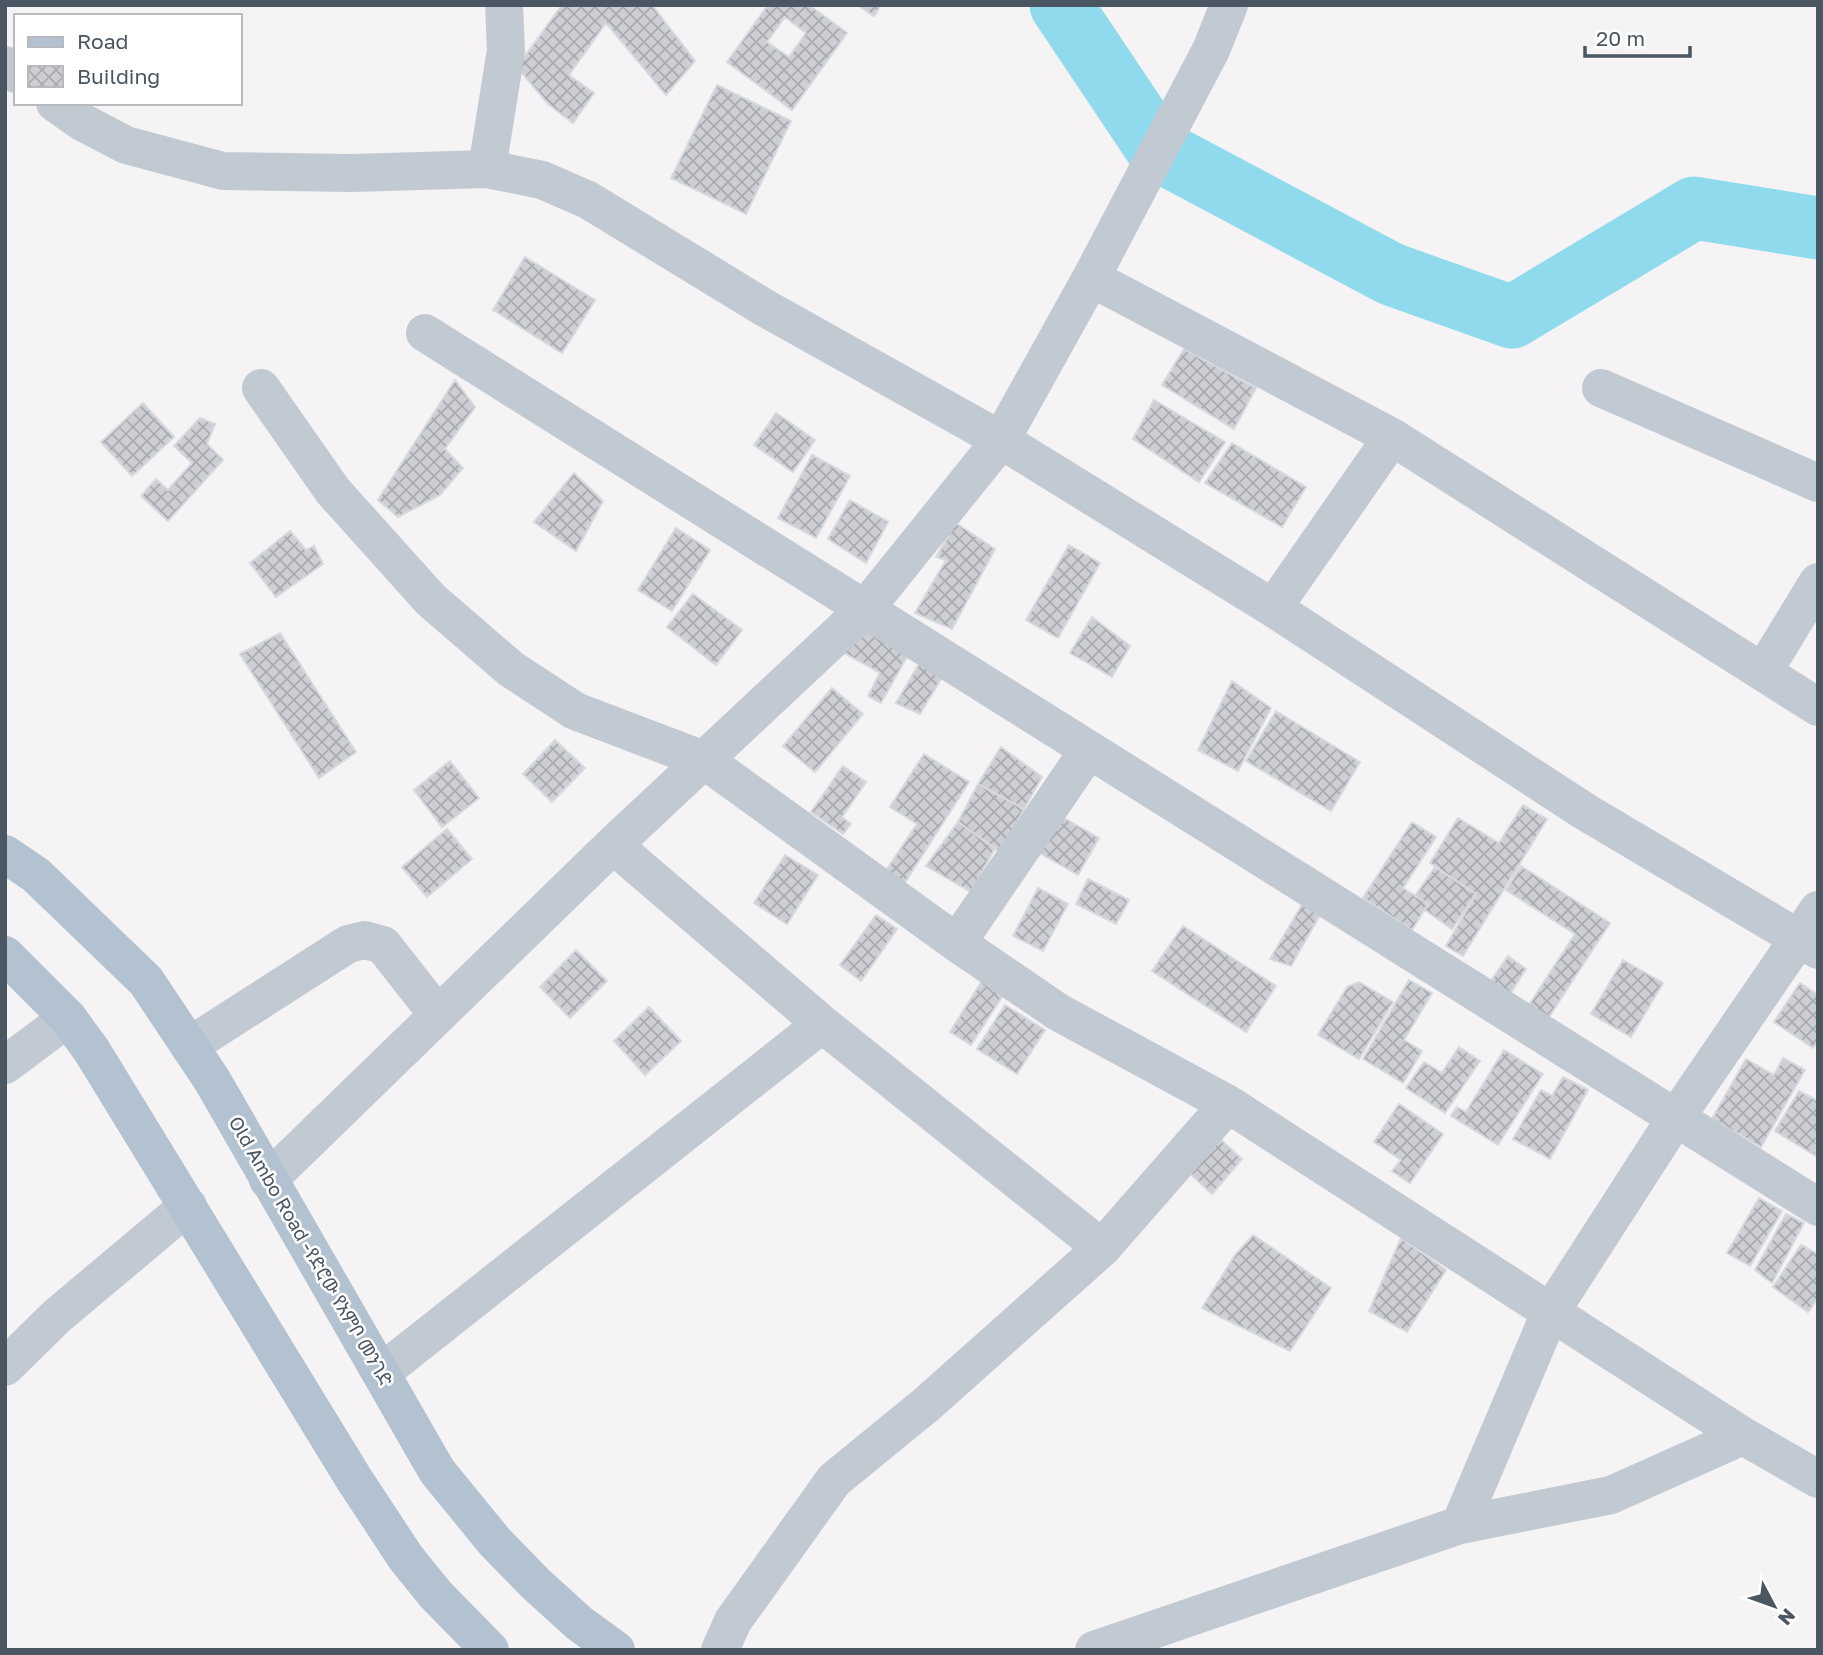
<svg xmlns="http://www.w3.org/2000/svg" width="1823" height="1655" viewBox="0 0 1823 1655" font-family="'Golos Text','Noto Sans Ethiopic',sans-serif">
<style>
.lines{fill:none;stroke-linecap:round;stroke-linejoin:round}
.river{stroke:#90daee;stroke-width:63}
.building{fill:url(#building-cross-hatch);stroke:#d7d9de;stroke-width:2;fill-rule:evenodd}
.minor{stroke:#c1cad2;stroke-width:38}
.major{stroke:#b3c2d1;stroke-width:38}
.labels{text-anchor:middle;stroke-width:5;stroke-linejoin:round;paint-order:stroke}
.street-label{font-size:19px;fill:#4a5661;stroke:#fff}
</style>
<defs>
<pattern id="building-cross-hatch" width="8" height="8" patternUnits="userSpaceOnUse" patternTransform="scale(1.75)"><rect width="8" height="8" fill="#cdcfd5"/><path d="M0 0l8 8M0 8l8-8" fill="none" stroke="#a8abb0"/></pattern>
</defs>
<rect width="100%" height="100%" fill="#f5f3f3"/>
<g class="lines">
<path class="river" d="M1061,5L1158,150L1391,274L1512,317L1694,208L1818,228"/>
</g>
<path class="building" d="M562,5H652L695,61L666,95L606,23L569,75L594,93L573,123L548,104L517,67Z
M768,5H809L847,33L792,110L727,62ZM785,17L806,33L789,57L767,42Z
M857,5H881L874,16Z
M717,85L791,121L746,214L671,178Z
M525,257L595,300L562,353L493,310Z
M1184,349L1256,388L1234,429L1162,385Z
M455,380L475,407L445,449L463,468L440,495L398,517L378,500Z
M1154,400L1225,442L1199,482L1133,439Z
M143,403L174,437L132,476L101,442Z
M776,413L815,440L793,472L754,445Z
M200,418L215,424L207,444L223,460L168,521L141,496L156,479L168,490L192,463L174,446Z
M1232,443L1306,487L1282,527L1205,483Z
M812,455L850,476L816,538L778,518Z
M574,473L603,501L576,551L534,522Z
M850,500L888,522L866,563L828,539Z
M956,523L995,549L952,629L915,613L946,560L936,557Z
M676,528L710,550L672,611L638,590Z
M290,531L306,550L314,546L323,564L276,597L250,563Z
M1069,545L1100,563L1058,638L1026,620Z
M693,594L742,630L716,665L667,627Z
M1092,617L1130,646L1112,677L1070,653Z
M855,622L909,653L881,703L868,696L880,673L839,650Z
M280,633L356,752L319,778L240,654Z
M923,657L944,674L920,714L896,703Z
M1232,681L1271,708L1238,771L1198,750Z
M832,688L863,714L815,772L783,746Z
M1276,711L1360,762L1331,811L1246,761Z
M555,740L585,768L552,802L523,774Z
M1001,747L1042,777L1024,809L978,784Z
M924,754L969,782L904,884L885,872L917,824L890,807Z
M450,761L479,798L442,827L414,790Z
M843,766L866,782L842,817L851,824L843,834L811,812Z
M978,784L1024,809L1001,853L958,822Z
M1523,805L1547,819L1463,956L1446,946L1476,894L1430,863L1458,818L1499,843Z
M1050,810L1099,838L1078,875L1029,847Z
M958,822L995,848L971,892L926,866Z
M1412,822L1436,837L1403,888L1428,904L1412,930L1363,898Z
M447,829L472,859L427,897L402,867Z
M785,855L818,875L787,924L754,903Z
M1521,866L1610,923L1549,1017L1529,1005L1575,934L1506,890Z
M1435,867L1476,894L1452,929L1425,910L1428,904L1415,896Z
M1088,879L1129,900L1116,924L1076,904Z
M1038,888L1068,904L1043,951L1013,936Z
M1303,903L1320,915L1291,966L1270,959Z
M876,915L897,929L861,981L840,965Z
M1183,926L1276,986L1246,1032L1152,971Z
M576,950L607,981L570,1018L540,987Z
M1508,956L1526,969L1510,994L1491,981Z
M1623,960L1663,983L1631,1037L1591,1014Z
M983,979L1005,992L971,1045L950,1032Z
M1409,980L1432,993L1404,1040L1422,1051L1403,1083L1363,1059Z
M1359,982L1393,1002L1359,1059L1318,1035L1347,987Z
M1800,983L1818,995V1041L1813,1048L1774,1022Z
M1005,1005L1045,1030L1017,1074L977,1049Z
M649,1007L681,1041L645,1075L614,1041Z
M1459,1047L1480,1061L1445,1113L1406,1088L1424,1062L1442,1073Z
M1504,1050L1543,1074L1498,1145L1451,1116L1457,1107L1466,1112Z
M1783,1058L1805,1070L1761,1147L1712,1119L1746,1059L1774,1075Z
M1563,1077L1588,1090L1550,1159L1513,1139L1541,1090L1552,1096Z
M1799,1091L1818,1101L1816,1156L1775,1131Z
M1399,1104L1443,1134L1410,1183L1392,1171L1401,1160L1374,1142Z
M1219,1138L1242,1159L1212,1194L1188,1172Z
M1759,1198L1782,1211L1750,1266L1727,1253Z
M1786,1214L1804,1223L1772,1283L1755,1270Z
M1253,1235L1331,1288L1290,1351L1202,1308L1235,1255Z
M1401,1238L1446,1270L1407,1332L1369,1311Z
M1801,1245L1818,1254V1298L1808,1312L1773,1287Z"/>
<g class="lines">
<path class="minor" d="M5,65L16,74
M55,103L82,122L126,145L223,171L351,173L487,169L542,180L588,200L765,308L1001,440L1273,608L1584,811L1818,950
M487,169L506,50L504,5
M1091,278L1392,437L1818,707
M425,333L1818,1207
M261,388L333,491L431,600L511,669L575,711L704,760L957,943L1058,1012L1228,1104L1743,1436L1818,1479
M1601,388L1818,483
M1273,608L1392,437
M1763,672L1818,582
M613,845L822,1024L1102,1248
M957,943L1088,751
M189,1046L348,944L365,940L383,945L438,1015
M5,1065L68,1018
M268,1180L613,845L865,609L1001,440L1091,278L1211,50L1229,5
M5,1367L57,1316L188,1206
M382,1372L822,1024
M1460,1525L1550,1313L1675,1119L1818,910
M720,1650L733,1621L834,1480L927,1404L1102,1248L1228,1104
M1094,1650L1460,1525L1611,1495L1743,1436"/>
<path class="major" d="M5,854L36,875L146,981L212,1080L437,1471L495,1542L536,1584L579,1623L616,1650
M5,955L68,1018L92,1051L354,1479L406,1558L436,1595L490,1650"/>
</g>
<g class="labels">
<g class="street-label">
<text transform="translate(311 1251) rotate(60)" y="7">Old Ambo Road -የድሮው የአምቦ መንገድ</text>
</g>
</g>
<rect width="1823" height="1655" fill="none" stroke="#4a5661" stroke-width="14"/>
<rect x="14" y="14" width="228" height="91" fill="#ffffff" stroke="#b7bbc0" stroke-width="2"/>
<rect x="28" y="37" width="35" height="10" fill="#b3c2d1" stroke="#b7bbc0" stroke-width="2"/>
<text x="77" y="49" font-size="21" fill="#4a5661">Road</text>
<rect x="28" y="66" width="35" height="21" fill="url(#building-cross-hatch)" stroke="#b7bbc0" stroke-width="2"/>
<text x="77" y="84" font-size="21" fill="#4a5661">Building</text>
<g transform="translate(1774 1606) rotate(131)" stroke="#ffffff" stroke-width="5" paint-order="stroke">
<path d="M0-5L12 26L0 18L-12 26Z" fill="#4a5661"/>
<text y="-10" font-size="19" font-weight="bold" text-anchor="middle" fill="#4a5661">N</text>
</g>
<path d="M1585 46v10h105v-10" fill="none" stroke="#4a5661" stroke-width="3.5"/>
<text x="1596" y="46" font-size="21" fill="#4a5661" stroke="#ffffff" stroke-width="5" paint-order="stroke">20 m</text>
</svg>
